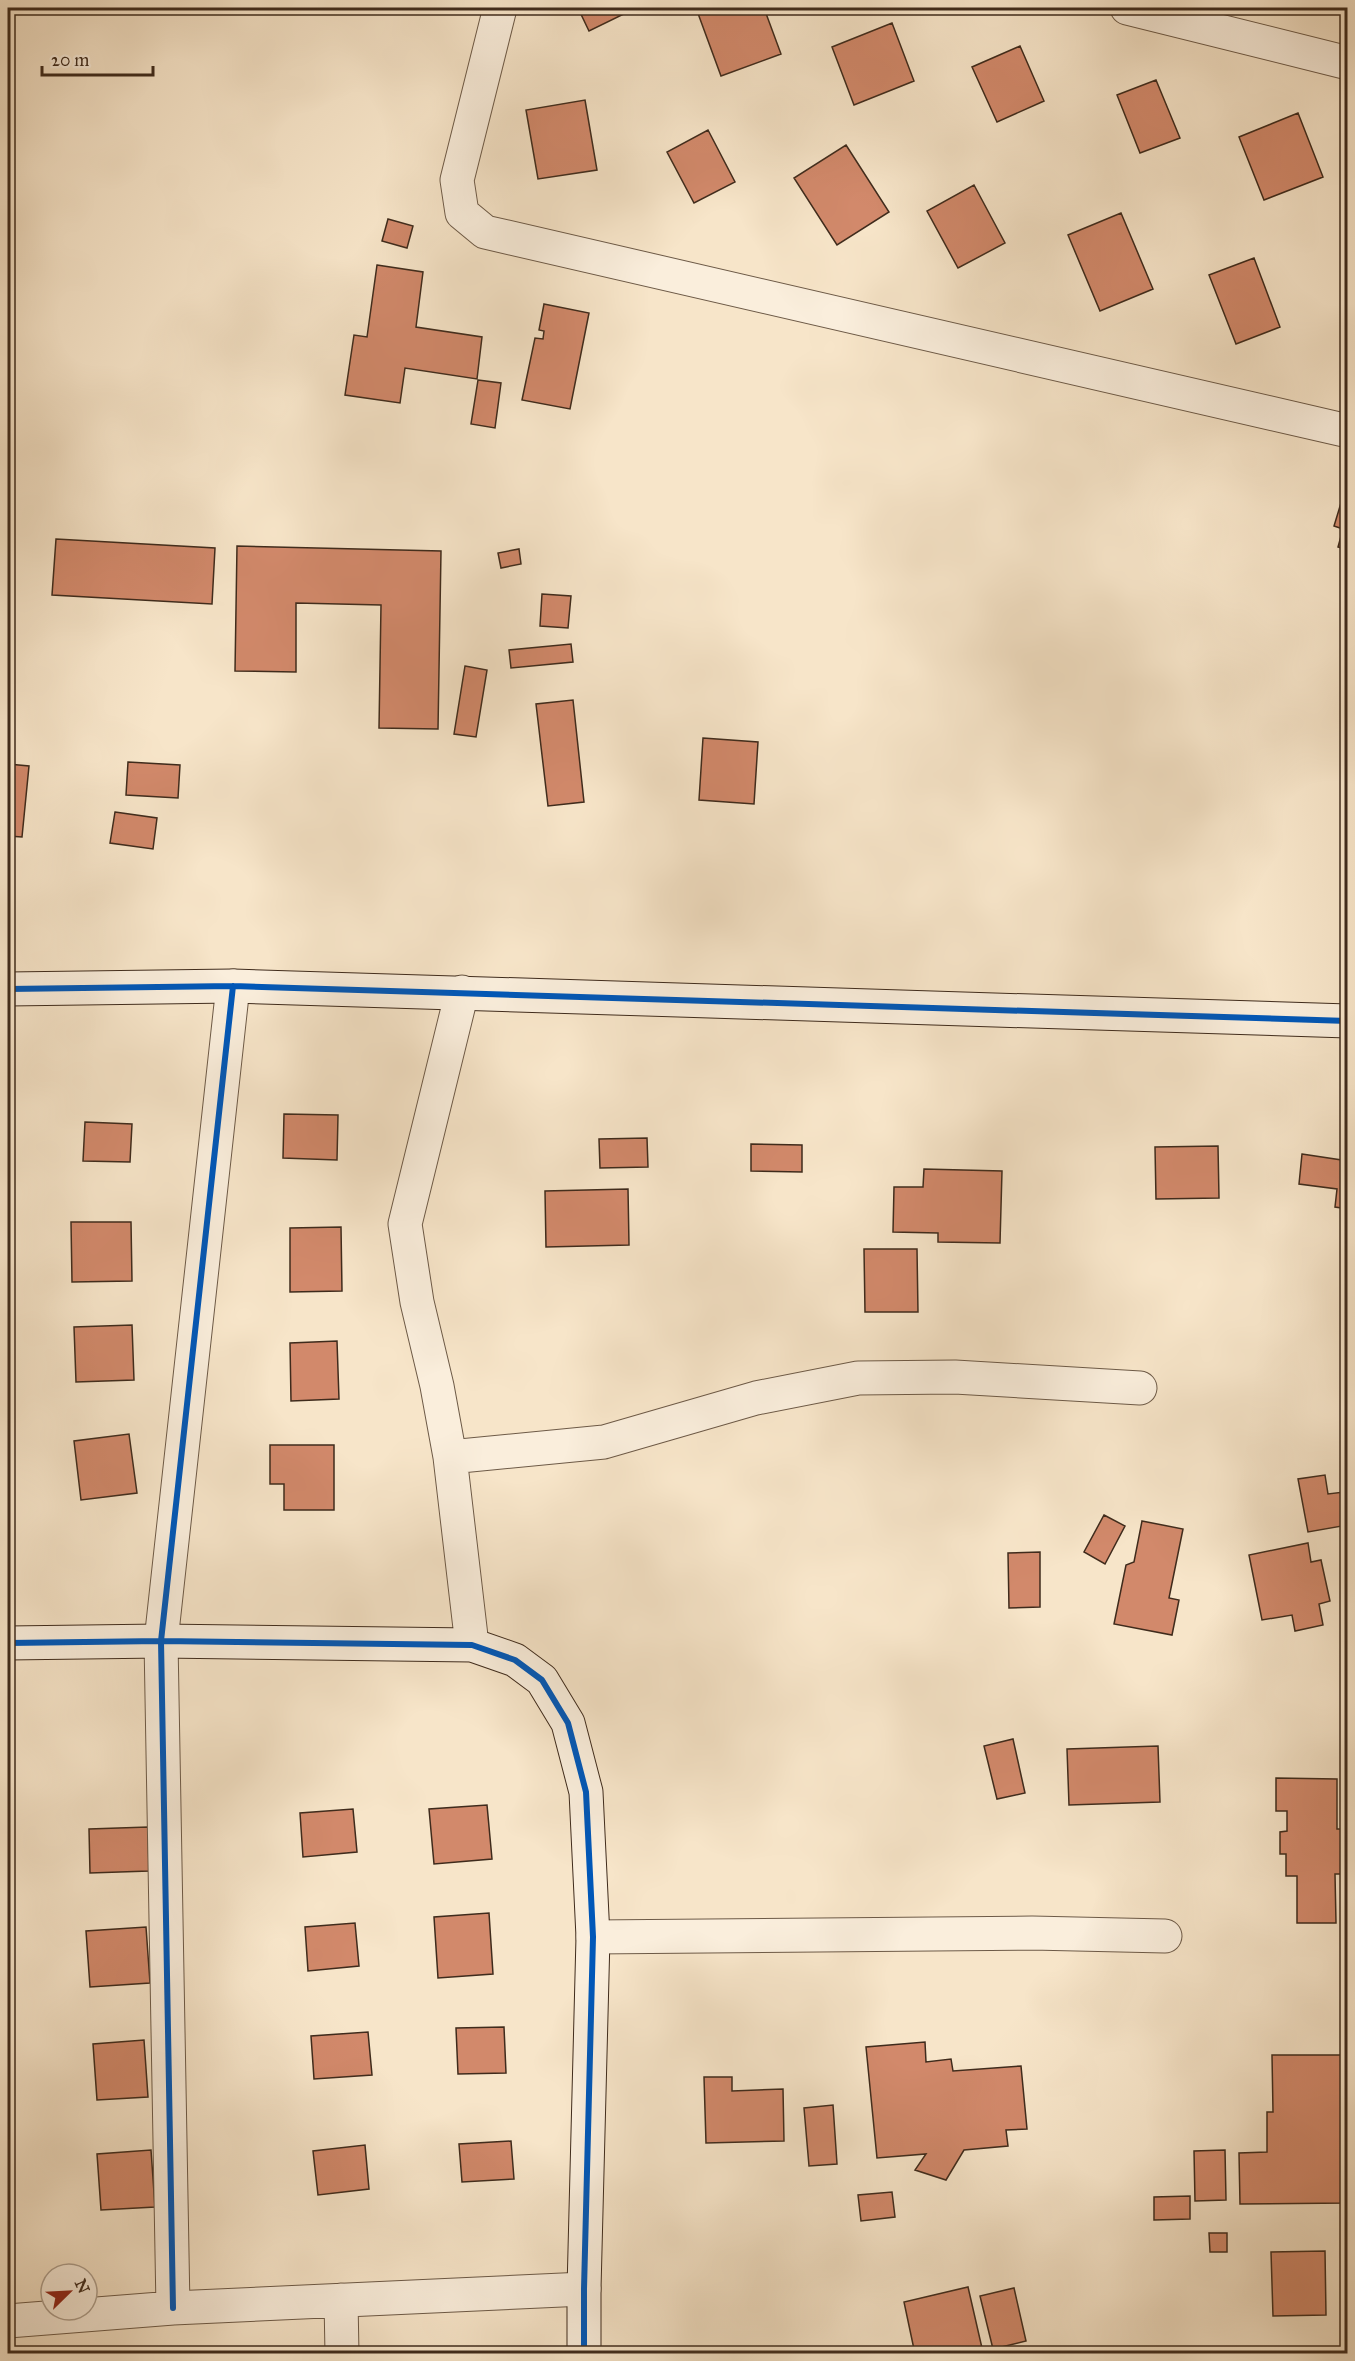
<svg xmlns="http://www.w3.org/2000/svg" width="1355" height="2361" viewBox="0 0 1355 2361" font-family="'IM FELL Great Primer',serif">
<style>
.building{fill:#d2896b;stroke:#3f2b1c;stroke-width:1.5}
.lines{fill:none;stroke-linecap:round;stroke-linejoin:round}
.street-casing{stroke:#6d5a47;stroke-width:35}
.secondary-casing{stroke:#3f2b1c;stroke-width:35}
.street{stroke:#faeedc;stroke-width:33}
.secondary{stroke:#faeedc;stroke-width:33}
.cycleway-casing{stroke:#faeedc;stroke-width:10}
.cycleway{stroke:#0057b8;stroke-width:6}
</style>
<rect width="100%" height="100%" fill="#f7e5c9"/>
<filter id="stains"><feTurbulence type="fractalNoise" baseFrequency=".00333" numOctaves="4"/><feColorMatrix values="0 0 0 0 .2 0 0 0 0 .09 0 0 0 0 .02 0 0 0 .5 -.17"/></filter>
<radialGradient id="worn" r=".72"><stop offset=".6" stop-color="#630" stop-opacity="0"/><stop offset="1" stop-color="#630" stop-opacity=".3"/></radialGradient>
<path class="building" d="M578,8H628L630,11L589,31Z
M696,8H764L781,54L721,76Z
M892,23L914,81L854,105L832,47Z
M1020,46L1044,101L997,122L972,67Z
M1156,80L1180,138L1140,153L1117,95Z
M585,100L597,170L538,179L526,110Z
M1298,113L1323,177L1264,200L1239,137Z
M708,130L735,182L694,203L667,152Z
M846,145L889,212L837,245L794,178Z
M974,185L1005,243L958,268L927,211Z
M1121,213L1153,289L1100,311L1068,235Z
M388,219L413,226L407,248L382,241Z
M1254,258L1280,327L1236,344L1209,275Z
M377,265L423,272L416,327L482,337L477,379L405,368L400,403L345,395L354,335L367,337Z
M544,304L589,313L570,409L522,400L535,338L543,339L544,331L539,330Z
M478,380L501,383L495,428L471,424Z
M1341,503L1348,505V550L1338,547L1343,529L1334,526Z
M56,539L215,548L212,604L52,595Z
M237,546L441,551L438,729L379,728L381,605L296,603V672L235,671Z
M519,549L521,564L501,568L498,553Z
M542,594L571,596L568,628L540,626Z
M571,644L573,662L511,668L509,650Z
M465,666L487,670L476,737L454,734Z
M573,700L584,802L548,806L536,704Z
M703,738L758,742L754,804L699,800Z
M128,762L180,765L178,798L126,795Z
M8,764L29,766L22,837L8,836Z
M115,812L157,818L153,849L110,843Z
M284,1114L338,1115L337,1160L283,1158Z
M85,1122L132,1124L130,1162L83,1161Z
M647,1138L648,1167L600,1168L599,1139Z
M751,1144L802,1145V1172L751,1171Z
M1218,1146L1219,1198L1156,1199L1155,1147Z
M1302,1154L1348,1161V1209L1335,1207L1337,1189L1299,1184Z
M924,1169L1002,1171L1000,1243L938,1242V1233L893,1232L894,1187H923Z
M628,1189L629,1245L546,1247L545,1191Z
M71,1222H131L132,1281L72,1282Z
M341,1227L342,1291L290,1292V1228Z
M864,1249H917L918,1312H865Z
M132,1325L134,1380L76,1382L74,1327Z
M337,1341L339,1399L291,1401L290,1343Z
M129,1434L137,1493L81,1500L74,1441Z
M270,1445H334V1510H284V1484H270Z
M1325,1475L1328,1494L1344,1492L1348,1525L1308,1532L1298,1479Z
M1104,1515L1125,1526L1105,1564L1084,1552Z
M1142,1521L1183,1529L1169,1598L1179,1600L1172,1635L1114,1624L1126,1565L1134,1562Z
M1308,1543L1311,1562L1321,1560L1330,1601L1319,1604L1323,1625L1295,1631L1292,1615L1262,1620L1249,1555Z
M1040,1552V1607L1009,1608L1008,1553Z
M1013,1739L1025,1793L997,1799L984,1746Z
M1158,1746L1160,1802L1069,1805L1067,1749Z
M1276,1778L1337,1779V1829H1348V1874H1335L1336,1923H1297V1876H1286V1854H1280V1832L1287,1831V1811H1276Z
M487,1805L492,1859L434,1864L429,1809Z
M353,1809L357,1852L303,1857L300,1813Z
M148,1827L149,1871L90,1873L89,1829Z
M489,1913L493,1974L438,1978L434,1917Z
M355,1923L359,1966L308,1971L305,1927Z
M146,1927L150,1983L90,1987L86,1931Z
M504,2027L506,2073L458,2074L456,2028Z
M368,2032L372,2075L314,2079L311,2036Z
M144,2040L148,2097L97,2100L93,2044Z
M925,2042L926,2062L951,2059L953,2071L1021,2066L1027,2129L1006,2130L1008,2146L964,2150L946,2180L915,2170L926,2154L877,2158L866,2047Z
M1272,2055H1346L1348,2203L1240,2204L1239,2153L1267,2152V2112H1273Z
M704,2077H732V2091L783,2089L784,2141L706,2143Z
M833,2105L837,2164L809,2166L804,2108Z
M511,2141L514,2179L462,2182L459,2144Z
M365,2145L369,2189L318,2195L313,2151Z
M151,2150L155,2207L101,2210L97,2154Z
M1225,2150L1226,2200L1195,2201L1194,2151Z
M892,2192L895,2217L861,2221L858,2195Z
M1190,2196V2219L1154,2220V2197Z
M1209,2233H1227V2252H1210Z
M1325,2251L1326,2315L1273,2316L1271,2252Z
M968,2287L982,2348L957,2354H915L904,2302Z
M1014,2288L1026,2341L993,2349L980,2296Z
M705,2347H826V2354H705Z"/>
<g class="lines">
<defs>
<path id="street" d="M500,8L457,180L462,213L485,232L1348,431
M1127,8L1348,63
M462,992L405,1224L417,1302L437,1386L450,1457L472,1645
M450,1457L604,1442L756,1398L858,1378L955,1377L1140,1388
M593,1937L1032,1933L1165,1936
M341,2300L342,2354
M173,2308L161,1641L233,986
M8,2321L173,2308L584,2289"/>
<path id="secondary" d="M8,989L233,986L1348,1021
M8,1643L161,1641L472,1645L515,1660L542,1680L568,1723L586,1792L593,1937L584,2289V2354"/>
</defs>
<use href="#street" class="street-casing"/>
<use href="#secondary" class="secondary-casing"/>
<use href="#street" class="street"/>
<use href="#secondary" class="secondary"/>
<defs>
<path id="cycleway" d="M8,989L233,986L1348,1021
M8,1643L161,1641L472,1645L515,1660L542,1680L568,1723L586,1792L593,1937L584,2289V2354
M173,2308L161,1641L233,986"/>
</defs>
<use href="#cycleway" class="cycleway-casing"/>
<use href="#cycleway" class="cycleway"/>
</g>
<rect width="1355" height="2361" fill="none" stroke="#f7e5c9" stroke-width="30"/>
<rect x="9" y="9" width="1337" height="2343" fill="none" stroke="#3f2b1c" stroke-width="3"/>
<rect x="15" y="15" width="1325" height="2331" fill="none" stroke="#3f2b1c" stroke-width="1.5"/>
<g transform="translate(69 2292) rotate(66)"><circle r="28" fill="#faeedc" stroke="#afa08f" stroke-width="1.5"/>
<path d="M0-4.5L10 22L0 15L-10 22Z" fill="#8f2418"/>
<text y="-9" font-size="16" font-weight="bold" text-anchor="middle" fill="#3f2b1c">N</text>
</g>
<path d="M42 66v9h111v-9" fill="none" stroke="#3f2b1c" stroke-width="3"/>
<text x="51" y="66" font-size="18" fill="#3f2b1c" stroke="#faeedc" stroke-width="4.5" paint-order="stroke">20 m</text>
<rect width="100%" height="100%" filter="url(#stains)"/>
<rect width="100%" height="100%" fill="url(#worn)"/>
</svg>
